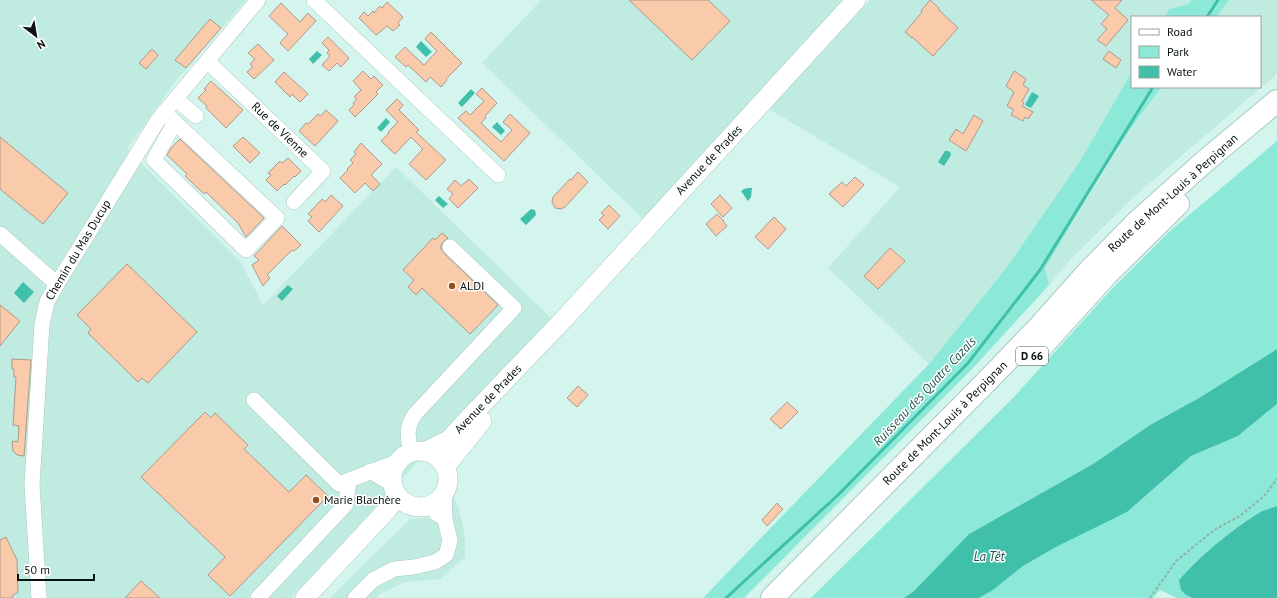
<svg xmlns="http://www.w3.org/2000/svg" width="1277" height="598" viewBox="0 0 1277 598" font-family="'PT Sans',sans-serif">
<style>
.built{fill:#c0ebe1}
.green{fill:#8de9d7}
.water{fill:#40bfab}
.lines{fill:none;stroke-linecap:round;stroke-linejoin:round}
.stream{stroke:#40bfab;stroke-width:3}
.building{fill:#facbab;stroke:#af9888}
.minor-casing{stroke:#a9c9c1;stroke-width:16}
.major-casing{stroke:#a9c9c1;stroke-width:20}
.highway-casing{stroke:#a9c9c1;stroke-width:24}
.path{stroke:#94aea9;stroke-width:2;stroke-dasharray:3 2;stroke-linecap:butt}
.minor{stroke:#fff;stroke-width:15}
.major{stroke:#fff;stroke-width:19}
.highway{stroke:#fff;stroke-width:22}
.poi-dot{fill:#91501b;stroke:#fff;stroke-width:1.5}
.labels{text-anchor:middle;stroke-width:3;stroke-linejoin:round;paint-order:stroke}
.shield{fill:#fff;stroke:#525a58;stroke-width:1}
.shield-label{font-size:11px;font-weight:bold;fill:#081311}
.street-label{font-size:12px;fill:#081311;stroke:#fff}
.poi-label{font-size:12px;fill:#081311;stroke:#fff;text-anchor:start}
.water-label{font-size:13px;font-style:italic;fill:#22564d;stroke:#fff}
</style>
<rect width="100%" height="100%" fill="#d4f5ee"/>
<path class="built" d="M0,0H246L175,82L127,149L241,262L263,305L396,167L551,318L291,598H0Z
M541,0H846L643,219L482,63Z
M870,0H1191L1189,4L1169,9L1164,17H1132V72L1078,164L1007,267L929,364L828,268L900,187L769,109Z
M1229,0H1277V74L1136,195L1072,258L1049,285L1044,268L1107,166L1147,107L1162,87H1260V17H1217Z
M452,492L459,510L465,536V557L440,579L405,582L380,594L376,598H330L410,519L429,517Z"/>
<path class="green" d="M1191,0H1229L1217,17H1164L1169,9L1189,4Z
M1132,72V87H1162C1117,143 1082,207 1045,268L1049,285L974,367L744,598H703L929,364L1007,267L1078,164Z
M1277,141V349L1199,398L1150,425L1093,464L969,534L914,591L904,598H811L1014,397L1110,291L1170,231Z
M1277,404V506L1258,513L1221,540L1186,595L1192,598H1177L1160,590L1153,598H979L993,590L1023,566L1056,547L1127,512L1191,456L1238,436Z"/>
<path class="water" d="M421,41L432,52L426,57L416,47Z
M317,51L322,55L313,64L309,59Z
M471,89L475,93L462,107L458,103Z
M1032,92L1039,96L1031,108L1025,105Z
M386,118L390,122L381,132L377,128Z
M497,122L505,131L501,135L492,127Z
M945,151H948L950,152L951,155L944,166L938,162Z
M748,188H752L751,197L748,201L741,191L744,189Z
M439,196L448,204L443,208L435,200Z
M531,209L535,210L536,215L526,225L520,219Z
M23,282L34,292L24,303L14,293Z
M288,285L293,289L282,301L277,296Z
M1277,349V404L1238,436L1191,456L1127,512L1056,547L1023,566L993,590L979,598H904L914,591L969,534L1093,464L1150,425L1199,398Z
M1277,506V598H1192L1186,595L1181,590L1179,580C1201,555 1229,532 1257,514C1263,510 1270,509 1277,506Z"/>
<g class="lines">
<path class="stream" d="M1207,17L1218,0
M726,598L838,495L968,363L1040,270L1153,87"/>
</g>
<path class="building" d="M629,0H708L730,21L692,60Z
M930,0L939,8L938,9L958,28L933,56L912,37V38L905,32L922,12L921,11Z
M1091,0H1122L1115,8L1128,20L1106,46L1097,40L1107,29L1101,24L1109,15Z
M387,2L403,17L398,23L400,25L393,31L387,26L376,35L359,18L364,12L368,16L373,11L374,13L380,6L382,8Z
M281,3L300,22L308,13L316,21L288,51L280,43L288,34L269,16Z
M210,19L221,28L186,68L175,60Z
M431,32L462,63L446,79L447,80L441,87L430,77L426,82L408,65L406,67L395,57L405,47L424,65L437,51L425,39Z
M328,37L349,58L341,67L337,63L329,71L322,65L330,56L327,53L329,50L322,43Z
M258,44L274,60L254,79L247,72L253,67L250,64L255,59L248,53Z
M152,49L158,55L146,69L139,63Z
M1109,51L1121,60L1116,68L1103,59Z
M363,71L371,79L374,76L383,85L376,92L378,94L355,117L349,110L354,105L353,103L357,99L354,97L361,90L353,81Z
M1014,71L1026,79L1023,85L1029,89L1022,101L1024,103L1022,106L1033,112L1028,119L1025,117L1023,121L1011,115L1014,110L1007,106L1014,92L1006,86Z
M284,72L308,94L300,102L292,94L290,97L275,82Z
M211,81L243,110L226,128L206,108L207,106L198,98L206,90L204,89Z
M482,88L497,103L485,116L486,118L481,123L501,142L512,130L503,122L510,114L530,133L504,161L458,118L466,111L470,115L484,101L476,94Z
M397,99L403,105L399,110L419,130L416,132L446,160L426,180L409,164L423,149L411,137L395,154L381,141L389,133L388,132L398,122L386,110Z
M326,110L338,121L315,146L299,131L306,123L308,124L318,114L321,116Z
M974,115L983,121L966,151L949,140L956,129L963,134Z
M0,137L68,193L43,224L0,189Z
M243,137L260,153L250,163L233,146Z
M180,139L264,218L246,237L238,223L206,192L204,194L185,176L187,174L167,155L171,148Z
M361,143L382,164L371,175L380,184L373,191L365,183L355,193L340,178L348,170L347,169L353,163L350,160L356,154L354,152Z
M288,158L301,171L295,177L294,176L285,185L284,184L277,191L266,180L271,175L268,173L280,161L282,163Z
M578,172L588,182L565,207L561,209L555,208L552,202L553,197L570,179L571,180Z
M855,177L864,185L843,207L829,194L842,182L846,186Z
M469,179L478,188L458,208L449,199L453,194L447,189L455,180L461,186Z
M331,195L343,206L319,232L308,221L312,217L308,214L322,199L325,202Z
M720,195L732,208L723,217L711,204Z
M609,205L620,216L608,229L599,220L604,215L601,213Z
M717,214L724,221H723L727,226L716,236L706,224Z
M774,217L786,229L768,249L755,237Z
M282,226L301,245L294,251L292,250L267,275L270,278L263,286L252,265L259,260L254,256Z
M442,233L448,238L444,241L441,245V249L444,253L498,305L470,334L422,288L416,295L408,287L414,280L403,270L433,238L435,240Z
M890,248L905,261L878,289L864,276Z
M127,264L197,332L148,383L142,378L138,382L88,333L91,329L77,315Z
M0,305L20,321L0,346Z
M12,359L31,360L24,456L17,455L13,451L12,441L18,442L19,426L13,425L16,377H14V369H12Z
M578,386L588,395L577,407L567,398Z
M787,402L798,412L781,429L770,419Z
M205,412L211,418L215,413L248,445L244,449L289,492L306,475L328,496L230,596L208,575L225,557L141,477Z
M777,503L783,509L767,526L762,520Z
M6,537L17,560L18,592L12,596L13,598H0V540Z
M141,581L160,598H125Z"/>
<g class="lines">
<defs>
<path id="minor" d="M314,0L498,175
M207,61L323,171L294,202
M176,99L196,116
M164,112L277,218L246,250L154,160L175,122
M0,234L57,284
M254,400L339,484L399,461
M411,453C408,436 405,429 415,414L514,308L450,247
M370,471L392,484
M431,505L437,514L445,519
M39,598L32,485L42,324L47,302L57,284L158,120L258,0
M258,598L346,504L349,480
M355,598L373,580L394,569L414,567L435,562L446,555L450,541L445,519L444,493"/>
<path id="major" d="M392 479a28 28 0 1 1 56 0a28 28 0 1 1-56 0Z
M424,452L449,440L471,416L563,320L856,0
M445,467L482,421
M305,598L386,511L398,496"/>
<path id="highway" d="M1040,348L1107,274L1178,204
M772,598L989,379L1039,327L1088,272L1136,223L1204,162L1277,101"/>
</defs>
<use href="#minor" class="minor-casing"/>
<use href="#major" class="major-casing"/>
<use href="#highway" class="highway-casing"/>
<path class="path" d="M1150,598L1176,561L1214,530L1240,516L1264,496L1277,479"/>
<use href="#minor" class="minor"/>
<use href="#major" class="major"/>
<use href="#highway" class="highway"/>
</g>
<g class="poi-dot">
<circle cx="452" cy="286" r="4"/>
<circle cx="316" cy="500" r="4"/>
</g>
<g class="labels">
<rect class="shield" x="1016" y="347" width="32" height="18" rx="3"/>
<g class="shield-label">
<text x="1032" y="360">D 66</text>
</g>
<g class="street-label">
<text transform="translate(280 130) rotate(44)" y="4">Rue de Vienne</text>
<text transform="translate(709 160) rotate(-47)" y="4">Avenue de Prades</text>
<text transform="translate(1173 193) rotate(-42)" y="4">Route de Mont-Louis à Perpignan</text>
<text transform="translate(78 250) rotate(-59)" y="4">Chemin du Mas Ducup</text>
<text transform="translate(488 399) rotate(-46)" y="4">Avenue de Prades</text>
<text transform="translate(945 423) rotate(-45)" y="4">Route de Mont-Louis à Perpignan</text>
</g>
<g class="poi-label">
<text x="460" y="290">ALDI</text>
<text x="324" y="504">Marie Blachère</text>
</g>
<g class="water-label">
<text transform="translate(924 391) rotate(-47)" y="5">Ruisseau des Quatre Cazals</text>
<text x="989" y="561">La Têt</text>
</g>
</g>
<rect x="1131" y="16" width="130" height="72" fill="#ffffff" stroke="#9ca1a0"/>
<rect x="1139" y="29" width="20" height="6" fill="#ffffff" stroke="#9ca1a0"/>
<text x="1167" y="36" font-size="12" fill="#081311">Road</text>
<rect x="1139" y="46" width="20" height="12" fill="#8de9d7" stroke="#9ca1a0"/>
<text x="1167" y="56" font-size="12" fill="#081311">Park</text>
<rect x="1139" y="66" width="20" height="12" fill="#40bfab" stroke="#9ca1a0"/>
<text x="1167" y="76" font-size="12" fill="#081311">Water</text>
<g transform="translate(36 36) rotate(149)" stroke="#ffffff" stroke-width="3" paint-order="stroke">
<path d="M0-3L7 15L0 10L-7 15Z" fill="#081311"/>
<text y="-6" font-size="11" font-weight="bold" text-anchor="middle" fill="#081311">N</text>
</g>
<path d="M18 574v6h76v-6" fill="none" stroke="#081311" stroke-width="2"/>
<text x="24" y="574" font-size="12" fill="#081311" stroke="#ffffff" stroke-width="3" paint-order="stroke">50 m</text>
</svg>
